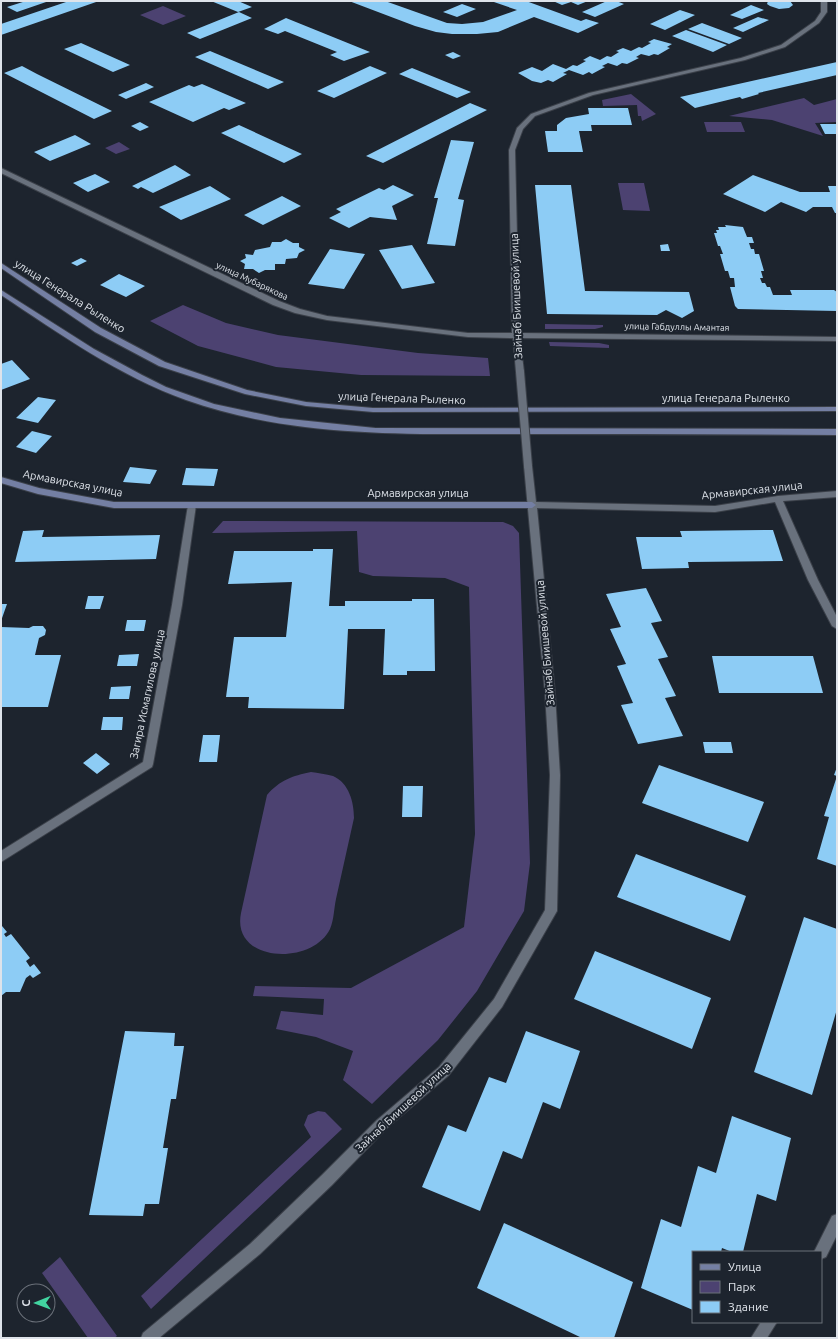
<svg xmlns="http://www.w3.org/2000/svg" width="838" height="1339" viewBox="0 0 838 1339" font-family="Ubuntu,sans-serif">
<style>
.green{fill:#4c4271}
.building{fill:#8dccf5}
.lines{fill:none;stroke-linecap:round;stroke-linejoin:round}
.street-casing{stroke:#3b4049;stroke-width:2}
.secondary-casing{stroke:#3b4049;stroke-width:2}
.street{fill:#69717d;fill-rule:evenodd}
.secondary{fill:#747fa3;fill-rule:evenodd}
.street-bridge-casing{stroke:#3b4049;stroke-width:10;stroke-linecap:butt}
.street-bridge{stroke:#69717d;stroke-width:8}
.labels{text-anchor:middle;stroke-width:4;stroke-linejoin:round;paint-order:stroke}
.far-street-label{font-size:9px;fill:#dee3ea;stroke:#1d242e}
.street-label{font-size:11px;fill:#dee3ea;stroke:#1d242e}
</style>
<rect width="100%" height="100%" fill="#1d242e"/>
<path class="green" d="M163,6L186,16L163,25L140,15Z
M631,94L656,114L642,121L641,116H638L637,105L603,106L602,100Z
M804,98L814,105L837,99V122L815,123L823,136L772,120L729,116Z
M704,122H741L745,132H707Z
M119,142L130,149L116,154L105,148Z
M618,183H644L650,211L623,210Z
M183,305L226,323L278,335L418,353L488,358L490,376L361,375L276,367L198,346L150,321Z
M545,324L603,325V327L595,329H545Z
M650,326L707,327C701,333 655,333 650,326Z
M549,342L599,343L609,345V348L550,346Z
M223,521L503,522L513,526L519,533L530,863L524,911L477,991L438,1040L372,1104L343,1080L353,1051L316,1037L276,1029L281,1011L323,1015L324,999L253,996L255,986L351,988L464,927L475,834L469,587L445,578L373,576L359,572L357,531L212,533Z
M311,772C318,773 326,774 333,776C349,783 354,802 354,818C348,845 342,872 336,899C334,908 334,920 330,929C312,966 231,963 241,913L267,795C280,780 292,776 311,772Z
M318,1111L325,1112L342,1129L151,1309L141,1296L311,1137L304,1125L308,1115Z
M60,1257L117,1336L114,1338H88L42,1273Z"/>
<path class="building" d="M26,1H49L17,12L7,7Z
M69,1H99L1,35V24Z
M211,1H238L252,7L238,12Z
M349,1H385L447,23L462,24L483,22L517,10L491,1H526L581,21L586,19L599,23L578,33L534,17L498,32L477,34H452L436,32L415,26Z
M553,1H588L578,5L571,2L562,5Z
M607,1H616L624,4L595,17L582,12Z
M768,1H790L793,5L789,8L779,9L770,6L767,4Z
M462,4L476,9L457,17L443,12Z
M751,5L764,10L742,19L730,15Z
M680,10L695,15L665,30L650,24Z
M239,12L252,18L200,39L187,33Z
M758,17L769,20L743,32L733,28Z
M286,18L370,52L344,61L330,55L337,52L285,31L278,34L264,29Z
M702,23L742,38L729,44L688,29Z
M686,30L727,45L713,52L672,36Z
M654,39L672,44L667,47L670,48L658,55L654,54L649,56L641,54L636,57L639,58L627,64L622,63L617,66L608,63L602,66L605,67L592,74L589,72L583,75L569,70L563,73L567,74L553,82L548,80L541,83L532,81L518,73L532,67L542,71L553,64L566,69L573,65L577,66L586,61L583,60L590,56L600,60L607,56L611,57L619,52L616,51L623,48L631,51L639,47L642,48L651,43L648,42Z
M81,43L130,65L113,72L64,49Z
M210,51L284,82L268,89L195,57Z
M453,52L461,56L453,59L445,55Z
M837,62V75L758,93L759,94L742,99L740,97L695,108L680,97Z
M22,66L37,74L112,111L94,119L4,73Z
M370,66L387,73L334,98L317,91Z
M412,68L471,92L457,98L399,74Z
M146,83L154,87L126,99L118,95Z
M202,84L246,103L229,110L224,108L193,122L149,102L189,85L194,87Z
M470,103L487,110L383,163L366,156Z
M588,108H628L632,125H591L592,131H579L583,152H548L545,131H557V125L566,118L589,114Z
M140,122L149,127L140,131L131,126Z
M820,124H837V134H825Z
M239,125L302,154L284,163L221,133Z
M75,135L91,144L50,161L34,152Z
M451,140L474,142L458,199L464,200L455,246L427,244L438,198H434Z
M175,165L191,175L153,193L141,187L138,189L132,186Z
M95,174L110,182L88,192L73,183Z
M753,175L800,192H830L828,186H837V213H835L832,207H813L806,212L781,202L765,212L723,194Z
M393,185L414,195L392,206L397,220L370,217L349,228L329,218L341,212L336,209L379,188L384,190Z
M535,185H571L585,291L689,292L694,311L682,318L666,310L657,315L547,314Z
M210,186L231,199L181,220L159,207Z
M282,196L301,206L263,225L244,215Z
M725,225L743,227L747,237H752L754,243H749L751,249H754L755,254H759L764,271H761L763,278H760L762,283H765L767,287H770L773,295H792L790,290H834L837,292V311L738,309L735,306L730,287H735L734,278H730L728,271H725L720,254H723L720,246H718L714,233H717L716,230H719L718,227H726Z
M286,239L293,243H299V247L305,250L299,253L297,258L286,259L285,264H275V270H265L259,273L253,269H244L245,264L240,261L246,258L245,254L253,255L255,250L270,247L272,242H281Z
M668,244L670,251H661L660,245Z
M412,245L435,283L402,289L379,250Z
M330,249L365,254L344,289L308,284Z
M81,258L87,261L77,266L71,263Z
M119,274L145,286L126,297L100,285Z
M12,360L30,379L1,390V364Z
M38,397L56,400L38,423L16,418Z
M32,431L52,436L36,453L16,447Z
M130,467L157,470L150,484L123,482Z
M186,468L218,469L214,486L182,485Z
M44,530L42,537L160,535L156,559L15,562L23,531Z
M773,530L783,561L688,562L689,568L642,569L636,537H682L680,531Z
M313,549H333L329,606H345V601H412V599H434L435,671H407V675H383L385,629H348L344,709L248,708L249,697H226L234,637H286L292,582L228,584L234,551H313Z
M646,588L662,621L651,623L668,657L658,659L676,696L665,698L683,736L638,744L621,705L633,703L617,666L626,664L610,629L621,627L606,594Z
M88,596H104L100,609H85Z
M1,604H7L1,621Z
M127,620H146L144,631H125Z
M33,626H43L46,630L45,635L39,638L35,655H61L48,707H1V627L29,628Z
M139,654L137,666H117L119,655Z
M712,656H813L823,693H719Z
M131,686L129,699H109L111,687Z
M103,717H123L122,730H101Z
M203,735H220L217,762H199Z
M703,742H731L733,753H705Z
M96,753L110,764L97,774L83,763Z
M659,765L764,802L748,842L642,803Z
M837,767V866L817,859L829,817L824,816L837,776L834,775Z
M403,786H423L422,817H402Z
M636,854L746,896L730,941L617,897Z
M804,917L837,929V1009L812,1095L754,1072Z
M2,926L7,932L4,934L6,937L11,934L30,958L26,961L30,967L34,964L41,973L33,978L30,975L26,978L20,992H6L1,996Z
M595,951L711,998L692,1049L574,999Z
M125,1031L175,1033L174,1046H184L176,1099H171L163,1148H168L159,1204H145L143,1216L89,1215Z
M526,1031L580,1051L560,1109L543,1102L522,1159L503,1151L480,1211L422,1187L448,1125L466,1132L489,1077L506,1083Z
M732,1116L791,1138L776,1201L757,1194L743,1252H732L722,1248L721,1252H693V1310L641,1288L661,1219L681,1227L698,1166L716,1173Z
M504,1223L633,1282L614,1338H582L477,1288Z"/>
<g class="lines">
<defs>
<path id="street" d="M821,1H827V12L819,23L785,47L745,60L593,95L535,116L523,129L515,150L519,323L520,333L837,337V341L520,338L524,372L520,374L516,372L513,338L468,337L327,320L295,313L273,305L1,173V168L3,169L279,301L300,309L327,316L468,333H512L509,150L517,128L531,114L589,93L741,58L781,45L815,21L821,12Z
M528,463L532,466L536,502L715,506L778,496L837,491V497L783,501L818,580L837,617V629L832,626L808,580L775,502L715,512L537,508L555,693L560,775L557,911L502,1007L449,1075L387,1128L332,1185L260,1254L159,1338H141L143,1333L250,1244L322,1175L377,1120L439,1067L494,999L545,910L550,775L545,693L524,466Z
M192,502L196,505L182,605L153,764L152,767L1,862V851L143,762L172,605L188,505Z
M837,1214V1235L826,1257L821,1259V1252H814L832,1216Z
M761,1322H777L767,1338H751Z"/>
<path id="secondary" d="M1,263L101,328L165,362L247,390L306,402L373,408L837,407V411L373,412L306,406L245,394L159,366L95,332L1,268Z
M1,290L94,349L142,375L166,387L214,404L280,418L375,428L837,429V435C731,434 625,434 519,434C407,434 293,438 186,400C119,376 60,334 1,295Z
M1,477L39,488L114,502H532L536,505L532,508H114L38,494L1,483Z"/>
</defs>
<use href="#street" class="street-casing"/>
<use href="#secondary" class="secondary-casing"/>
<use href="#street" class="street"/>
<use href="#secondary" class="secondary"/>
<defs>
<path id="street-bridge" d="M520,372L528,466"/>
</defs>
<use href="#street-bridge" class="street-bridge-casing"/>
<use href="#street-bridge" class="street-bridge"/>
</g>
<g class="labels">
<g class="far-street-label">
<text transform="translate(252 281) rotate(25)" y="3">улица Мубарякова</text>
<text transform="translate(677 327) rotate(1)" y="3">улица Габдуллы Амантая</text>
</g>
<g class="street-label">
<text transform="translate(70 296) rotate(32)" y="4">улица Генерала Рыленко</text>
<text transform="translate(516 296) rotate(-92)" y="4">Зайнаб Биишевой улица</text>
<text transform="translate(402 398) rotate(2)" y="4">улица Генерала Рыленко</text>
<text x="726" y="402">улица Генерала Рыленко</text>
<text transform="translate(73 483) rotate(11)" y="4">Армавирская улица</text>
<text transform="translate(752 490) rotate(-6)" y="4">Армавирская улица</text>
<text x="418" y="497">Армавирская улица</text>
<text transform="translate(545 643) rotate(-95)" y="4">Зайнаб Биишевой улица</text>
<text transform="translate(147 694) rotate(-78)" y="4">Загира Исмагилова улица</text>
<text transform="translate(403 1107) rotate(-43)" y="4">Зайнаб Биишевой улица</text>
</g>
</g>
<rect width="838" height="1339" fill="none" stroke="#dee3ea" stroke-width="4"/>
<rect x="692" y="1251" width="130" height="72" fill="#1d242e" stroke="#6a7079"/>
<rect x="700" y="1264" width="20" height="6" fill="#747fa3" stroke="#6a7079"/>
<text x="728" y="1271" font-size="12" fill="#dee3ea">Улица</text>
<rect x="700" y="1281" width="20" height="12" fill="#4c4271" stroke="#6a7079"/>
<text x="728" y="1291" font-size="12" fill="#dee3ea">Парк</text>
<rect x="700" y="1301" width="20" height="12" fill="#8dccf5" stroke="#6a7079"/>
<text x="728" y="1311" font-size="12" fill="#dee3ea">Здание</text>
<g transform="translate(36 1303) rotate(269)"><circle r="19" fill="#1d242e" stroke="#6a7079"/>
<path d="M0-3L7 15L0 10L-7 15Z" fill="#42d4a0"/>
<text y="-6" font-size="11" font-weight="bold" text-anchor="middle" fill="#dee3ea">С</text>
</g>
</svg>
